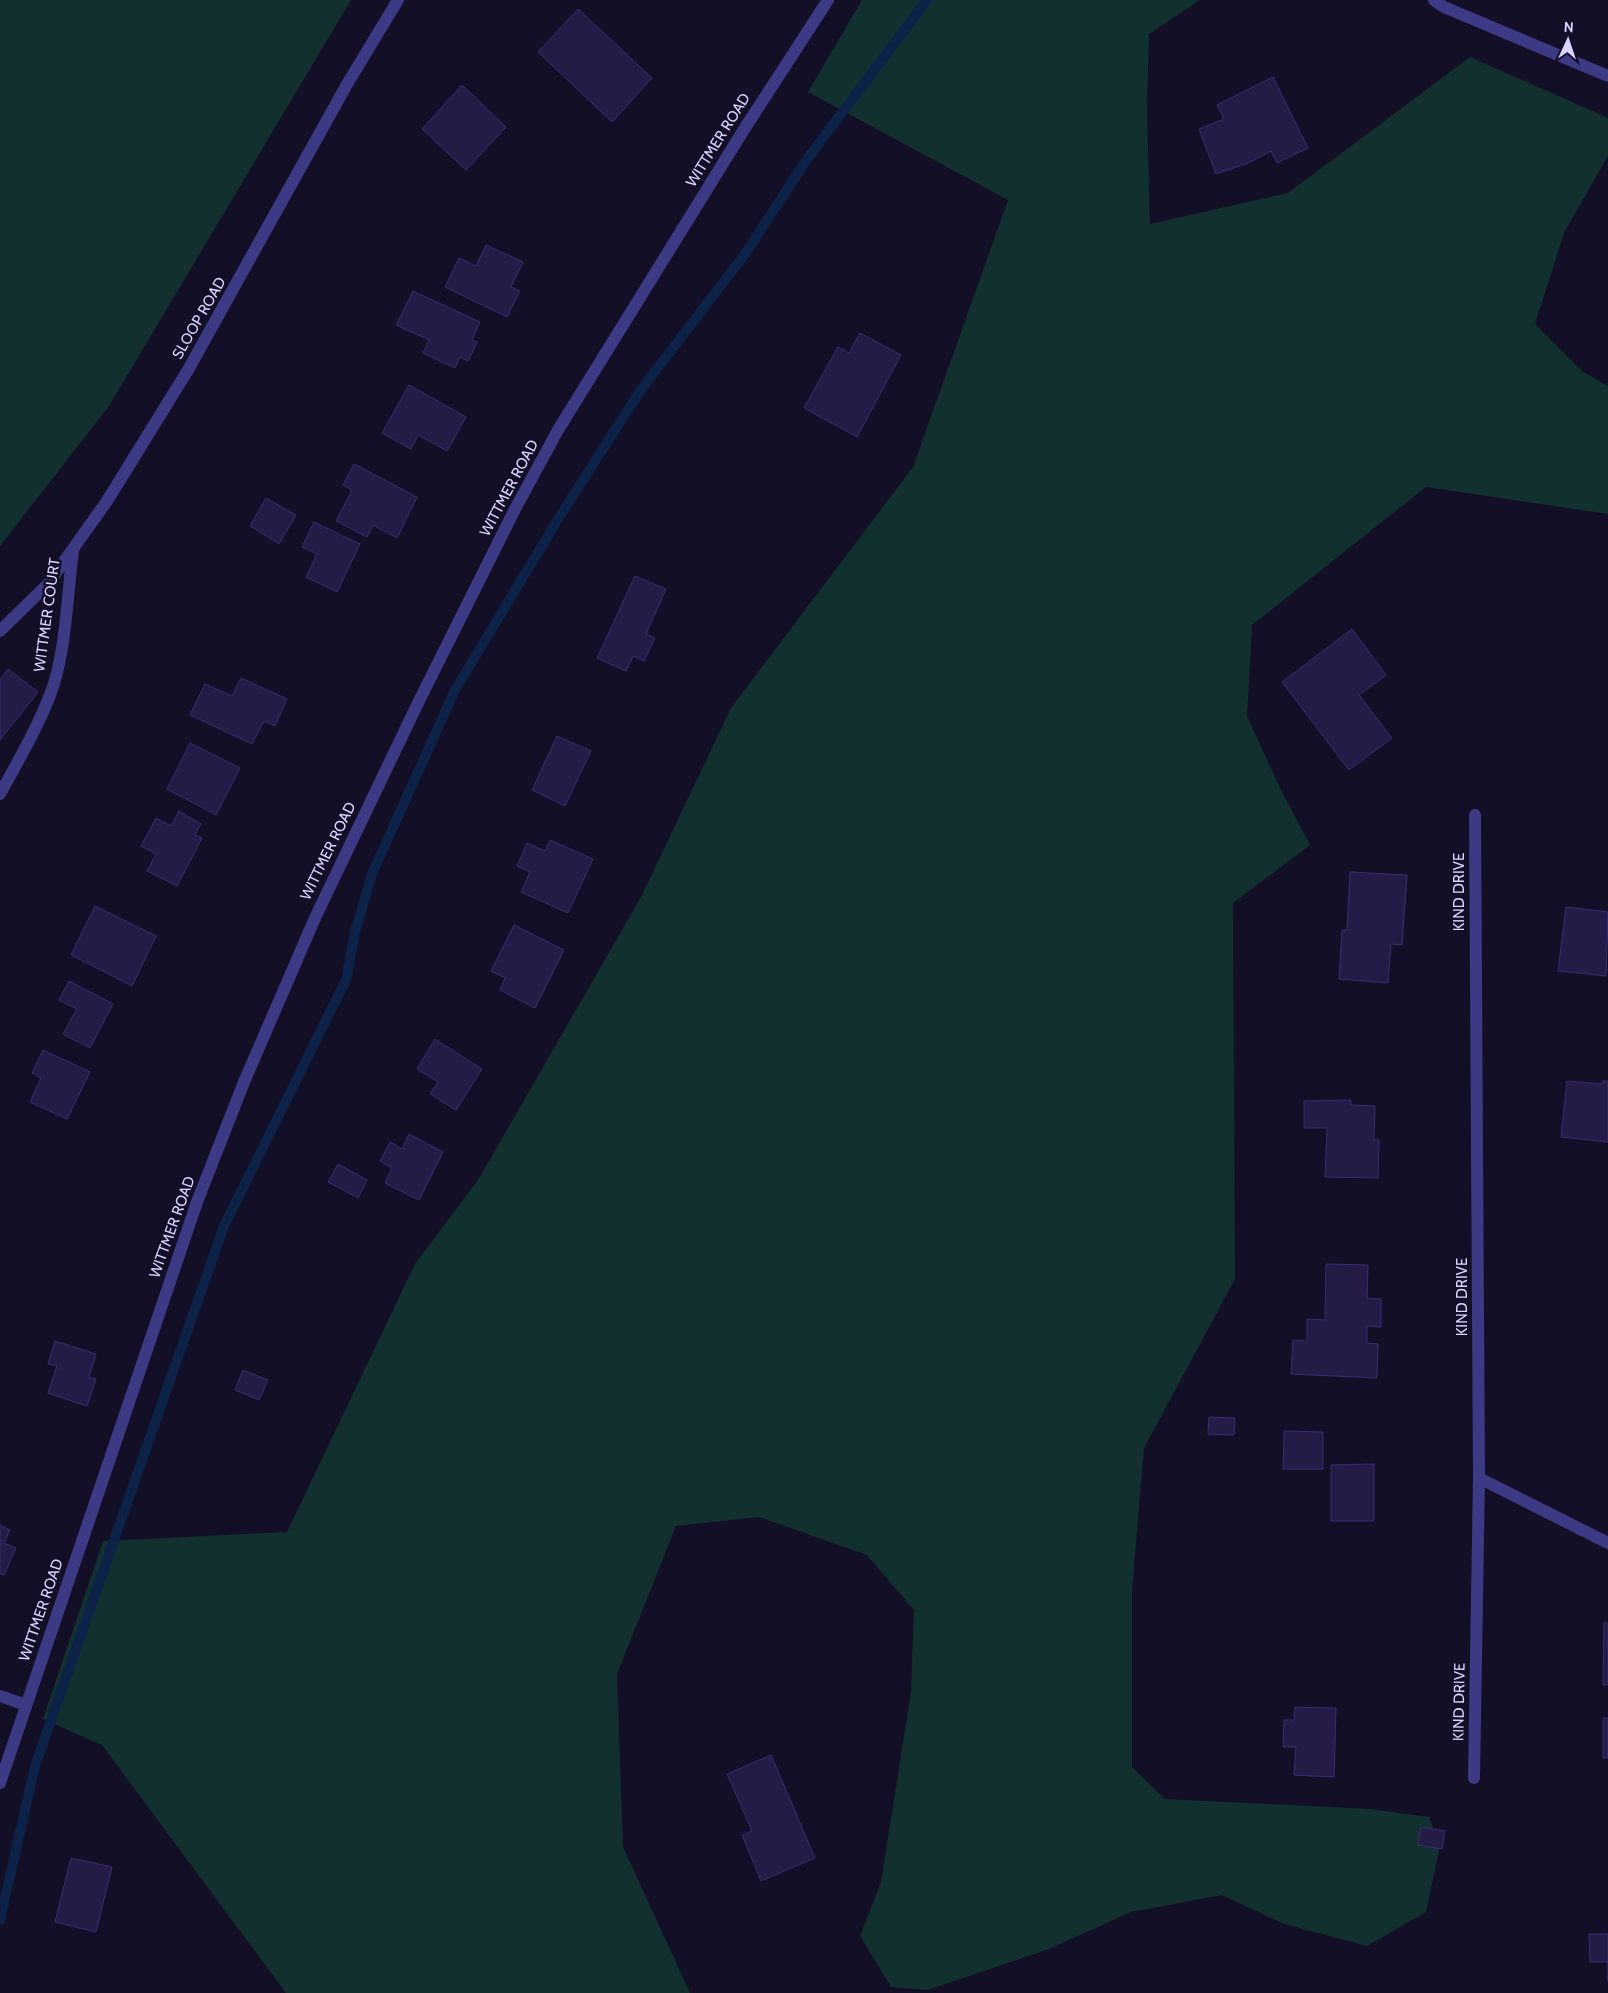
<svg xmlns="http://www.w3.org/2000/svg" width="1608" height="1993" viewBox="0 0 1608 1993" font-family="Cabin,sans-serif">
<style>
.green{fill:#12302f}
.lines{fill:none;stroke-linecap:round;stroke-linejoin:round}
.stream{stroke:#0c2248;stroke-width:10}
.building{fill:#241b47;stroke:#3b2d73}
.minor{stroke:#3d3a85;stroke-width:12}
.labels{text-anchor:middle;stroke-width:5;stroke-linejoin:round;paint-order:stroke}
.street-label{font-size:15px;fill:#d9d4ff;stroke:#130f26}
</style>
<rect width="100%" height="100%" fill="#130f26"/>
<path class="green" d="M0,0H351L109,406L0,546Z
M862,0H1200L1149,34L1147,110L1150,224L1288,193L1470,57L1608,118V156L1564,233L1535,324L1582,371L1608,386V514L1426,487L1252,625L1247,716L1280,788L1310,845L1233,903L1235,1279L1144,1448L1132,1590V1767L1165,1799L1370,1809L1429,1817L1440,1846L1426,1912L1367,1946L1284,1924L1222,1895L1131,1912L1049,1949L928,1990L891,1987L860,1936L881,1882L911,1692L914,1610L867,1555L759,1517L676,1526L617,1674L623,1847L690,1993H286L102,1745L43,1719L103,1541L287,1532L415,1264L478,1180L641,897L731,708L913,467L1008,200L808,92Z"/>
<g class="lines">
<path class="stream" d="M0,1920L35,1766L224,1226L346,980L355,932L372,874L455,690L560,516L640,391L745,254L807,159L927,0"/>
</g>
<path class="building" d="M578,9L652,78L612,122L538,52Z
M1273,77L1308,148L1277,163L1271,151L1246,164L1216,174L1199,129L1224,119L1217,105Z
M462,85L506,127L466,170L422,129Z
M486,245L523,262L511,287L520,291L507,317L445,287L459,258L476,266Z
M413,291L480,322L472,340L477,342L468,361L460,357L455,368L423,353L429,340L396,325Z
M860,333L901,355L857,437L804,408L838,347L849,353Z
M409,385L466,417L447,451L418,435L411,449L382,433Z
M354,464L417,497L397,538L373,525L367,537L336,521L352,490L343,485Z
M266,498L296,515L279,544L250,526Z
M314,522L360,544L337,592L306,577L317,554L302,547Z
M635,576L666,589L646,634L655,638L644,661L633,656L626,671L597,658Z
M1352,629L1386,675L1359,695L1392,738L1349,770L1282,682Z
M8,669L38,692L0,740V680Z
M241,678L287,699L275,726L264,721L252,744L190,715L205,684L232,696Z
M557,736L591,751L565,806L532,790Z
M190,743L240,768L216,815L167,789Z
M179,811L201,824L195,835L202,838L177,886L147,871L156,854L141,846L156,818L171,826Z
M550,840L593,859L568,913L521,892L530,872L517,866L527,843L545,851Z
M1350,872L1407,875L1402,945L1391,944L1388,983L1339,979L1342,930H1347Z
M95,906L156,936L132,986L71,955Z
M1566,907L1608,912L1606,976L1558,971Z
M514,925L564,950L535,1008L500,990L505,978L491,971Z
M69,981L113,1004L90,1048L63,1034L77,1009L59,1000Z
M435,1039L482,1069L456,1110L430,1094L438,1082L417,1069Z
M43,1050L90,1072L67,1119L30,1102L41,1078L32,1073Z
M1567,1081L1603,1084V1081H1608V1142L1561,1137Z
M1351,1100V1105L1375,1106L1374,1140H1379L1378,1178L1325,1177L1327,1128H1304V1101Z
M409,1134L443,1152L419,1200L385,1183L392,1168L380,1161L390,1142L402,1149Z
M338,1164L367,1180L358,1198L328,1182Z
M1326,1264L1368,1265L1367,1298L1381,1299V1327L1367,1326V1343L1378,1344L1377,1378L1291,1374L1293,1340L1307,1341V1319L1325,1320Z
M55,1341L96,1354L89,1377L96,1379L87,1406L48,1393L57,1366L48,1364Z
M243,1370L268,1380L259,1400L235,1390Z
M1209,1417L1235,1418L1234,1435L1208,1434Z
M1284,1431L1323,1432V1469H1283Z
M1374,1464V1521H1331V1465Z
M0,1525L10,1530L4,1543L16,1548L4,1575L0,1573Z
M1604,1623H1608V1685H1603Z
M1295,1707L1336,1708L1334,1777L1294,1775L1296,1747H1283L1284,1720H1294Z
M1603,1718H1608V1758H1603Z
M771,1755L815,1858L761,1881L742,1835L752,1831L727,1774Z
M1421,1827L1445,1831L1442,1849L1418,1845Z
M71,1858L112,1867L96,1932L55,1922Z
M1589,1934H1608V1981V1962H1590Z"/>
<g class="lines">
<path class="minor" d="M1434,0L1444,7L1608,76
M0,631L48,584L107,501L188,370L346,86L398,0
M0,794C18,761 37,729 50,695C66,655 67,595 73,551
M1479,1478L1608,1543
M0,1696L26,1705
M1474,1778L1479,1478L1475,815
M0,1783L197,1202L244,1082L315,918L418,703L515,509L558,430L743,131L828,0"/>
</g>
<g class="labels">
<g class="street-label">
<text transform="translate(718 140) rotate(-58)" y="5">WITTMER ROAD</text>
<text transform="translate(199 318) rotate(-60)" y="5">SLOOP ROAD</text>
<text transform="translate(509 488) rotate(-62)" y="5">WITTMER ROAD</text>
<text transform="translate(47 615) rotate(-82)" y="5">WITTMER COURT</text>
<text transform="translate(328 851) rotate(-64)" y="5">WITTMER ROAD</text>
<text transform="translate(1459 892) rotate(-90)" y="5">KIND DRIVE</text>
<text transform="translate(172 1227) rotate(-70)" y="5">WITTMER ROAD</text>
<text transform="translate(1462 1297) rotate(-90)" y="5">KIND DRIVE</text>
<text transform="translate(41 1610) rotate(-71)" y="5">WITTMER ROAD</text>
<text transform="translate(1459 1702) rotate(-89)" y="5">KIND DRIVE</text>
</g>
</g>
<g transform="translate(1568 40) rotate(3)" stroke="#130f26" stroke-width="4" paint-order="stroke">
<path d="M0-4L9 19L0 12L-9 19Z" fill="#d9d4ff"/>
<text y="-8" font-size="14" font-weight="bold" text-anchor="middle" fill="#d9d4ff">N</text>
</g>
</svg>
